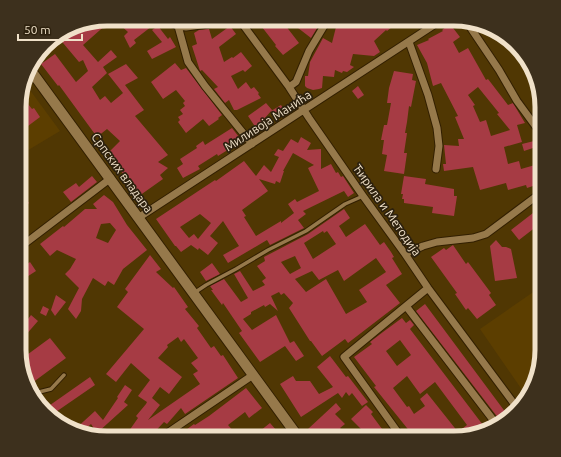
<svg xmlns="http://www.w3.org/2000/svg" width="561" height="457" viewBox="0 0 561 457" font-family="Ubuntu,sans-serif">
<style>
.built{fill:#5c3e00}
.building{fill:#a63b44;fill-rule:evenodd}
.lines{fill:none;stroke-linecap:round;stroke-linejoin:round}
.lane-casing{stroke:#321f00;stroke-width:5.5}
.street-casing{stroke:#321f00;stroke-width:9}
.secondary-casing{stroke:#321f00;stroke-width:12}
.lane{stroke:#96794b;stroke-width:3.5}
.street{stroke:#96794b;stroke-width:7}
.secondary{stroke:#96794b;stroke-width:10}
.labels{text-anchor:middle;stroke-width:3.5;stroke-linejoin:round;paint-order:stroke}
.street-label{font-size:12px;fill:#f0e1c9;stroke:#2d210e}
.rim{fill:none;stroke:#f0e1c9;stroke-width:5}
</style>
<rect width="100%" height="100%" fill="#503703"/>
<path class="built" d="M24,82L60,131L20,155V95Z
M542,286V356L535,384L527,397L480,329Z"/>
<path class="building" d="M351,20H399L391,26L392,27L387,31L386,30L374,41L380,52L374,56L353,54L350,65L354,67L347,72L343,71L342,73L335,70L334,77L323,76L322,88L319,89L313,90L307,88L305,86V76H308L310,62L323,38L332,43L337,23L351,26Z
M271,21L275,26L279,21H282L299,43L283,55L275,46L276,45L258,22Z
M289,21H313L319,25L311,38Z
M108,23L83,45L98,62L111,50L117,57L103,67L107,73L92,87L100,100L105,96L111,103L123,93L108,74L126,64L138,78L125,85L144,110L135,116L168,155L158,162L168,168L160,175L163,179L139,196L108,153L120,141L107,129L97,137L59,85L58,86L41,64L55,54L76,82L88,71L83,60L79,62L58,37L65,32L78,24Z
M118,23H156L134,40L136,43L130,48L124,36L128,32Z
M450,24L460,37L453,42L459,53L468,48L486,80L488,79L508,105L513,103L525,123L517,125L522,142L504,147L508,164L519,161L521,169L542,163V183L527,188L526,185L508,190L506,183L480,190L473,167L444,171L443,164H446L444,145L459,146L458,139H464L455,117L458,116L441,83L433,86L427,63L417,45L429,40L428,39L443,31L442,30ZM478,87L499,113L497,114L510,130L491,136L486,120L480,122L473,106L475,105L468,95Z
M158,26L168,39L170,37L176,47L152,59L147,51L162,42L152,30Z
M230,26L236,34L219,47L224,62L232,57L233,58L241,52L252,66L245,72L243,70L231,76L238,89L246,82L251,89L254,87L259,93L258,94L261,98L237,110H234L229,100L225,103L214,89L218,87L202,70L200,71L192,46L197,44L194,33L199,30L209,29L212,39Z
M175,63L181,70L186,68L222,115L218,118L219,119L209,126L203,119L186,133L178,122L180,120L178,117L183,114L180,110L185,106L183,103L185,101L176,90L163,99L151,82Z
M394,71L413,74L412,80L416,81L411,107L409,106L407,122L405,133H407L404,153H407L404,174L384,171L387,155L382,154L384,140H381L384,125H387L391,103H387L389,88Z
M358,86L364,95L358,99L352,91Z
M20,94L32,109L34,108L40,117L20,132Z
M266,103L272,110L256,128L248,116Z
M281,105L286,113L276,119L271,111Z
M232,128L242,141L218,156L217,154L198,166L200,169L183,178L177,168L183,164L180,159L197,148L196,146L203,141L205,145Z
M301,137L311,143L307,150L321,149V169L331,164L336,173L338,172L341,177L343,176L354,193L348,197L344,191L303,211L306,214L298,220L304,228L270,245L267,240L228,263L223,255L239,246L223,221L210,236L218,243L208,255L199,248L198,250L191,245L181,252L176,246H175L156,219L215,180L216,181L244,161L256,176L264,165L271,172L279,157L274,155L278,149L283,151L291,139L298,143ZM293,153L314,165L308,168L319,191L297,202L295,199L288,204L294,213L281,223V221L256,236L244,217L246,216L242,210L268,191L259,179L275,184L276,181L280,183L284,171H283ZM200,214L211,223L198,239L194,234L189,238L180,227Z
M534,141L536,147L524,151L522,144Z
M92,176L97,182L71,202L63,192L76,183L79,187Z
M404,176L426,179L425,184L454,189V196H457L454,216L432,213L433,207L404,203V199H402L403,194H401Z
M20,191L29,203L20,210Z
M104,195L113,202L127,225L147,250L123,269L114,285L108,281L105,286L93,278L82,299L81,311L76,319L68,309L79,288L65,274L70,269L76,259L57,250L50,256L40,244L63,226L64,227L85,209H97L93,204ZM110,223L116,230L108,243L96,238L101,224Z
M344,209L350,218L339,226L346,237L365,224L380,245L384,242L391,252L394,257L392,258L402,274L386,285L400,303L348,343L345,339L322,356L311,341H310L289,308L293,303L284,293L281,295L279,292L271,296L278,311L270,304L265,307L264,305L251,312V314L243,319L252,330L276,315L290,343L286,345L294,341L304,356L296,361L285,346L260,362L239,333L242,331L223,303L222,305L211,290H213L210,286L224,279L241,302L248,298L234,274L240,271L253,291L265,285L262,281L266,278L257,266L265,261L264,257L308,234ZM323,231L324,233L327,231L336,244L313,259L304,243ZM295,256L301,268L290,274L281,262ZM376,258L386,272L359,290L367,302L346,314L326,279L306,292L295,279L312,271L319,280L338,270L344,281Z
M533,213L541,223L519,240L511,230Z
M496,240L502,247H506L511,249L517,278L495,281L490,246Z
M453,245L466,264L468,262L491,293L489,295L496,305L477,319L468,308L466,310L455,294L457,293L431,257L444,248L446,250Z
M150,255L161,269L156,272L173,288L174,287L188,307L185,309L199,326L197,328L211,348L214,346L221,356L223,355L238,378L185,414L181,408L167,424L164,422L149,438H124L138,418L136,416L146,404L147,402L138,396L150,380L131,363L116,382L106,374L144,329L117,307L128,292L125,289ZM178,337L181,342L184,339L198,358L191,363L198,371L193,374L200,384L148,420L160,405L152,398L160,387L169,394L182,377L158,358L168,347L167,345Z
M30,262L36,271L19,282V270Z
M212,263L220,274L206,281L200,272Z
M56,295L66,302L55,316L51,310Z
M425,304L506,413L499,419L416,311Z
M43,306L49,309L46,316L40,313Z
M19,312L28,319L31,315L38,321L24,337L19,333Z
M402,318L406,323L410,320L414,325L410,329L486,429L482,432L454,438H415L374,387L376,386L354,357L372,344L370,342L383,332ZM400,340L411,355L397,366L386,351ZM407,376L420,394L435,382L467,425L458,432L427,393L420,399L425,406L414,414L409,406L407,407L393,388Z
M50,338L66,358L32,383L28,379L25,378L20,360Z
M330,356L346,377L348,376L368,402L362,406L352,393L349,396L346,392L342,398L338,393L301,417L280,384L293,376L296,381H310L319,394L333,387L317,367Z
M90,377L95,385L50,416L45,412L43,410Z
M125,385L132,390L124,402L128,405L97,433L91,424L81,433L73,431L95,411L103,420L118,398L117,397Z
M246,388L262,408L249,418L245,412L228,425L235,433L231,438H221L214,431L204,438H175L194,424L195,425L209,416Z
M336,403L341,409L335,414L345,424L340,428L344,432L338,438H316L308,429Z
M366,405L373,412L371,414L385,433L379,438H364L359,431L362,430L351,419Z
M270,423L277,431L268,438H251Z"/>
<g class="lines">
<defs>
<path id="lane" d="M194,293L206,285L236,269L268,250L306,231L345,204L363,196
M26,381L30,386L39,392L51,389L64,375"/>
<path id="street" d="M466,21L499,70L517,101L542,135
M241,22L289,87L309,118L363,196L405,254L428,288L518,409
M171,23L178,26L188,62L205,86L252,144
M178,26L186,27L223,22
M409,42L428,95L437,128L439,146L436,169
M289,87L296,82L309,51L327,21
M138,218L443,19
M19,248L111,178
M405,254L423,246L437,242L473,238L486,234L542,192
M428,288L406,306L497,425
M160,438L253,375
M402,438L344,357L406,306"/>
<path id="secondary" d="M29,68L299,438"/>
</defs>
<use href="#lane" class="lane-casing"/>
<use href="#street" class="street-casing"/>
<use href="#secondary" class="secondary-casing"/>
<use href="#lane" class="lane"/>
<use href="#street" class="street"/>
<use href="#secondary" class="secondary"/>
</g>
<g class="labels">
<g class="street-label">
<text transform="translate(268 121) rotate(-33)" y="4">Миливоја Манића</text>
<text transform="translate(122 173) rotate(54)" y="4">Српских владара</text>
<text transform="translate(387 210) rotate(55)" y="4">Ћирила и Методија</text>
</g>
</g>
<path d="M0 0H561V457H0ZM107 26H454A81 81 0 0 1 535 107V350A81 81 0 0 1 454 431H107A81 81 0 0 1 26 350V107A81 81 0 0 1 107 26Z" fill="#3d301d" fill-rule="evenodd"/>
<path class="rim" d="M107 26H454A81 81 0 0 1 535 107V350A81 81 0 0 1 454 431H107A81 81 0 0 1 26 350V107A81 81 0 0 1 107 26Z"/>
<path d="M18 34v6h64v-6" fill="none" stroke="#f0e1c9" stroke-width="2"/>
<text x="24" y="34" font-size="12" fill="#f0e1c9" stroke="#2d210e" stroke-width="3" paint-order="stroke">50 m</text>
</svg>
